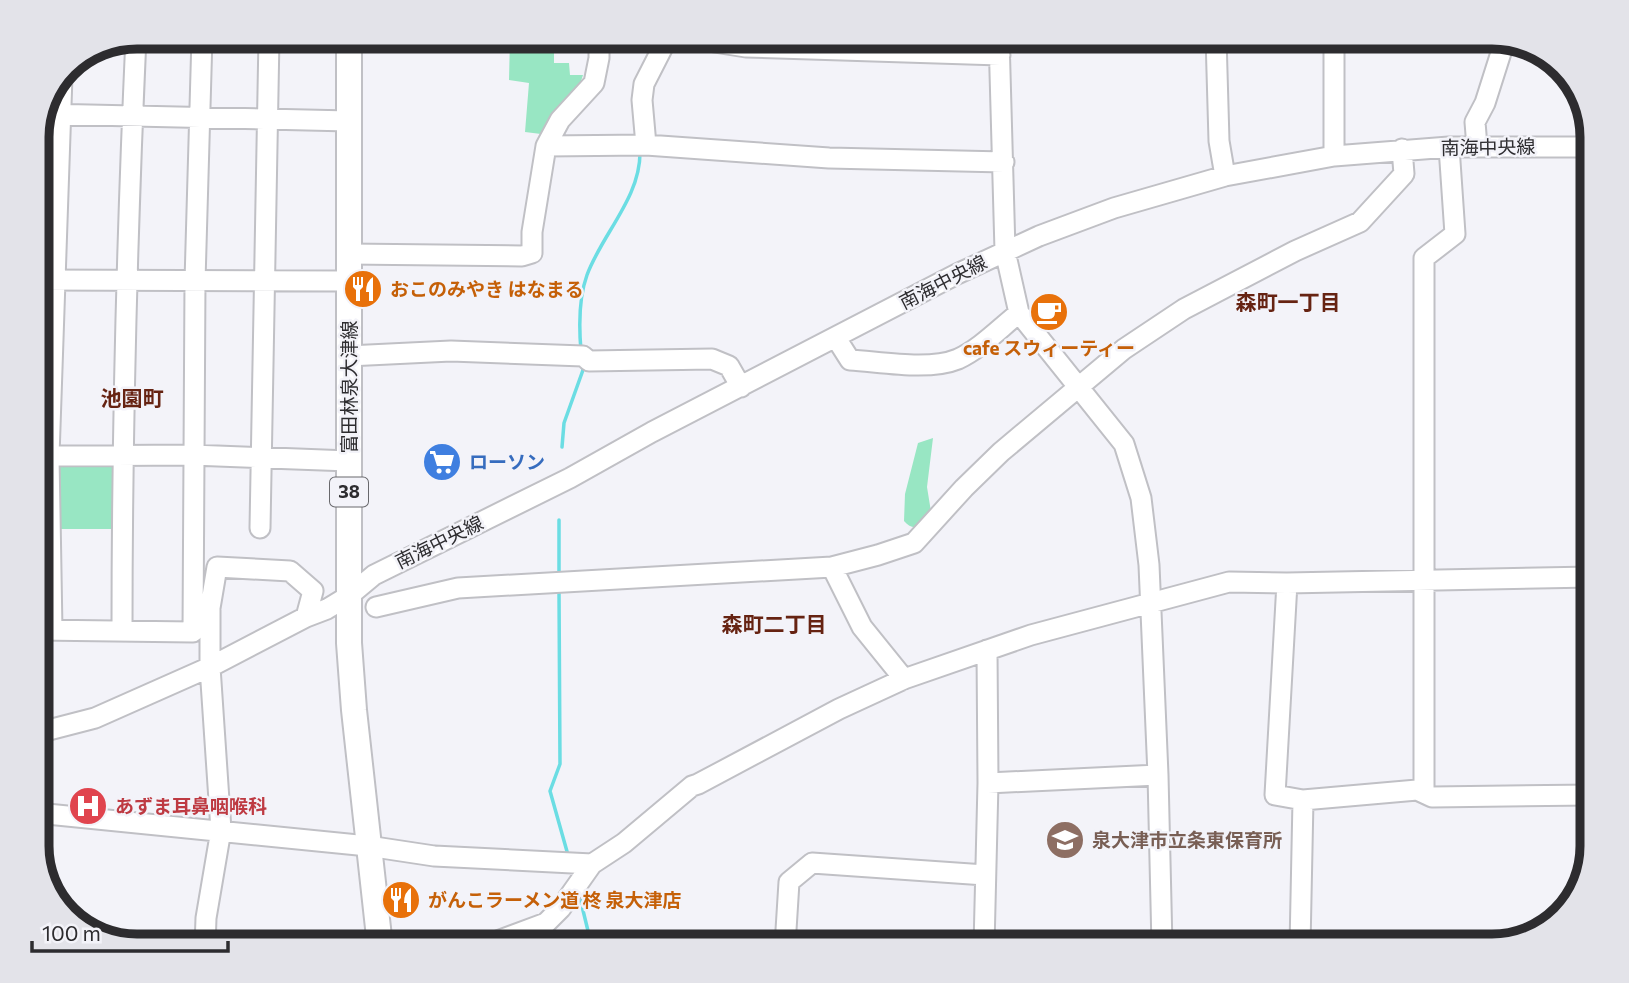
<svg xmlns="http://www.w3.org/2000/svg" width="1629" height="983" viewBox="0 0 1629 983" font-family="Commissioner,'Noto Sans JP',sans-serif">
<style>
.green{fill:#98e6c3}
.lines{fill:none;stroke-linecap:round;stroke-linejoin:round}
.stream{stroke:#6bdde3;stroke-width:3.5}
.minor-casing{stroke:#c0c0c5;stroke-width:23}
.major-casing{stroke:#c0c0c5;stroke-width:28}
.minor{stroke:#fff;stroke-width:19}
.major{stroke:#fff;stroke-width:24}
.labels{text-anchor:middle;stroke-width:5;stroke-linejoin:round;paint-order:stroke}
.shield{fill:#f3f3f9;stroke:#68686c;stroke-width:2}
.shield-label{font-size:18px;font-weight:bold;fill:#2d2c2f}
.street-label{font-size:19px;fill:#2d2c2f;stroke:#f3f3f9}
.food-label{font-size:19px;font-weight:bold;fill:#c56008;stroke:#f3f3f9;text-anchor:start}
.shop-label{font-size:19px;font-weight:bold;fill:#366cbe;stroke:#f3f3f9;text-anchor:start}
.health-label{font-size:19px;font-weight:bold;fill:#be3a42;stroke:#f3f3f9;text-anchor:start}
.education-label{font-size:19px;font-weight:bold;fill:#785e54;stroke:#f3f3f9;text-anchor:start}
.neighbourhood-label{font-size:21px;font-weight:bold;fill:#662312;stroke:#f3f3f9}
.rim{fill:none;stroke:#2d2c2f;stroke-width:9}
</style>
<rect width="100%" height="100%" fill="#f3f3f9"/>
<path class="green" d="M510,37H545V44L554,47V63H569L570,75H583L580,84L541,134L525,132L529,83L509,80Z
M933,438L927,487L932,518C922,525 914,533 904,521L905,494L918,443Z
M58,461L115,465L116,529H57Z"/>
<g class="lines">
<path class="stream" d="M581,351C579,328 579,297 587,275C602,234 641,197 640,151
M562,447L564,423L583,370L582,365
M559,520V576
M559,591L560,764L550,791L568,855
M579,894L590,939L588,946"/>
<defs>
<path id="minor" d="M683,37L746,47L1000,55
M999,37L1005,251L1019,313L1124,444L1141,498L1149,565L1158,775L1162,946
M1216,37L1219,141L1225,176
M1334,37V156
M45,114L349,121
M646,145L642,100L644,84L668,37
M546,146L646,145L829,158L1004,162
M1477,147L1475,122L1485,103L1505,40
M348,254L522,256L532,253V232L546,146L560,120L594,83L599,58V37
M37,280L350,281
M836,338L850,360C882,362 929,371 958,359C980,349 1000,328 1019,313
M348,356L451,351L583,356L589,361L712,359L729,366L741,387
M39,456L192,455L349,461
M260,528L269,37
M832,567L862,627L904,679
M1287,583L1275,795L1303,800L1417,790L1432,797L1592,795
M376,607L458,588L832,567L878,555L914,543L964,488L1001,452L1124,349L1184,309L1295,251L1360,222L1404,174L1402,149
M37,630L193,632L195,281L202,37
M52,630L49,456L62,76
M122,631C122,433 127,235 136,37
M37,733L95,718L210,667L306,617L327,609L350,595L374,575L570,478L652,432L957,274L1039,236L1114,208L1225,176L1334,156L1449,147H1592
M988,783L1158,775
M1424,793V258L1455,234L1449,147
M37,813L368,846L434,856L592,864
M205,946L206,918L221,830L210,667V608L217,567L290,571L313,591L306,617
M484,946L546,923L561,908L592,864L624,843L692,786L698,784L839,709L904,679L1031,635L1229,582L1287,583L1592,577
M785,946L789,882L812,863L985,875
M984,946L988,783L987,650
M1300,946L1303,800"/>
<path id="major" d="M349,37V643L354,710L380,946"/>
</defs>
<use href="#minor" class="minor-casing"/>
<use href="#major" class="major-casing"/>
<use href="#minor" class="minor"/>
<use href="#major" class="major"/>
</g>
<defs>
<symbol id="restaurant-disc" viewBox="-11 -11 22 22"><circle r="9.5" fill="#e8710a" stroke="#f3f3f9"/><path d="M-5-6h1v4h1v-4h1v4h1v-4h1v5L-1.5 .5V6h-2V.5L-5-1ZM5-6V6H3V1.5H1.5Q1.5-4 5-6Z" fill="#fff"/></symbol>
<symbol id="cafe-disc" viewBox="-11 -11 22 22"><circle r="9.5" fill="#e8710a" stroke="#f3f3f9"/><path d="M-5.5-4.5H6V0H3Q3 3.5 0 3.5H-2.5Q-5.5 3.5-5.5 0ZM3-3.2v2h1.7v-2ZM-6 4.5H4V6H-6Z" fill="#fff"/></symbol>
<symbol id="supermarket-disc" viewBox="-11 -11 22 22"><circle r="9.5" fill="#3f7fe0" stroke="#f3f3f9"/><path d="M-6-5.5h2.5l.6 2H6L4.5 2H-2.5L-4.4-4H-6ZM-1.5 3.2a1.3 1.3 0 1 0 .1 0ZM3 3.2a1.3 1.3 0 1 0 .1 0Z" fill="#fff"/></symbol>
<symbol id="hospital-disc" viewBox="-11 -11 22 22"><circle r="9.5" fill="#e0444e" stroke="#f3f3f9"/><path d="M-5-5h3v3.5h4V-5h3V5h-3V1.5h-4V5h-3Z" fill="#fff"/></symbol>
<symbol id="school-disc" viewBox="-11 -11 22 22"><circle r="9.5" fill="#8d6e63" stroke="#f3f3f9"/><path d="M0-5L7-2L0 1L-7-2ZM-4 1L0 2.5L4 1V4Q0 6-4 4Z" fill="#fff"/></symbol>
</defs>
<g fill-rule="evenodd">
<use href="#restaurant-disc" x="341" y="267" width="44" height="44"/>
<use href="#cafe-disc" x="1027" y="290" width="44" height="44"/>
<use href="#supermarket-disc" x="420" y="440" width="44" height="44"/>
<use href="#hospital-disc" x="66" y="784" width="44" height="44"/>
<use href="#school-disc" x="1043" y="818" width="44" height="44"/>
<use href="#restaurant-disc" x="379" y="878" width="44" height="44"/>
</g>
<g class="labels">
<rect class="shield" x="330" y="477.5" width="38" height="29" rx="5"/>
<g class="shield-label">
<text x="349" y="498">38</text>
</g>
<g class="street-label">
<text transform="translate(1488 147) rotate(-1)" y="7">南海中央線</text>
<text transform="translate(943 282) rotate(-27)" y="7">南海中央線</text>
<text transform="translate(349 387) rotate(-90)" y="7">富田林泉大津線</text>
<text transform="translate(439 542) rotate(-26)" y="7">南海中央線</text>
</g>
<g class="food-label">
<text x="390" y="296">おこのみやき はなまる</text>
<text x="1049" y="355" text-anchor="middle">cafe スウィーティー</text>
<text x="428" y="907">がんこラーメン道 柊 泉大津店</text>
</g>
<g class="shop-label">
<text x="469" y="469">ローソン</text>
</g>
<g class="health-label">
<text x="115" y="813">あずま耳鼻咽喉科</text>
</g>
<g class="education-label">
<text x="1092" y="847">泉大津市立条東保育所</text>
</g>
<g class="neighbourhood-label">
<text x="1288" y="310">森町一丁目</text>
<text x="132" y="406">池園町</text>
<text x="774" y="632">森町二丁目</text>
</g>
</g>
<path d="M0 0H1629V983H0ZM137 49H1492A88 88 0 0 1 1580 137V846A88 88 0 0 1 1492 934H137A88 88 0 0 1 49 846V137A88 88 0 0 1 137 49Z" fill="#e3e3e9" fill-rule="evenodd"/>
<path class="rim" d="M137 49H1492A88 88 0 0 1 1580 137V846A88 88 0 0 1 1492 934H137A88 88 0 0 1 49 846V137A88 88 0 0 1 137 49Z"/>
<path d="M32 941v10h196v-10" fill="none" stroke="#2d2c2f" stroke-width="3.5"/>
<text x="42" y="941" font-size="21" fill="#2d2c2f" stroke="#f3f3f9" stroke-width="5" paint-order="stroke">100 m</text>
</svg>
